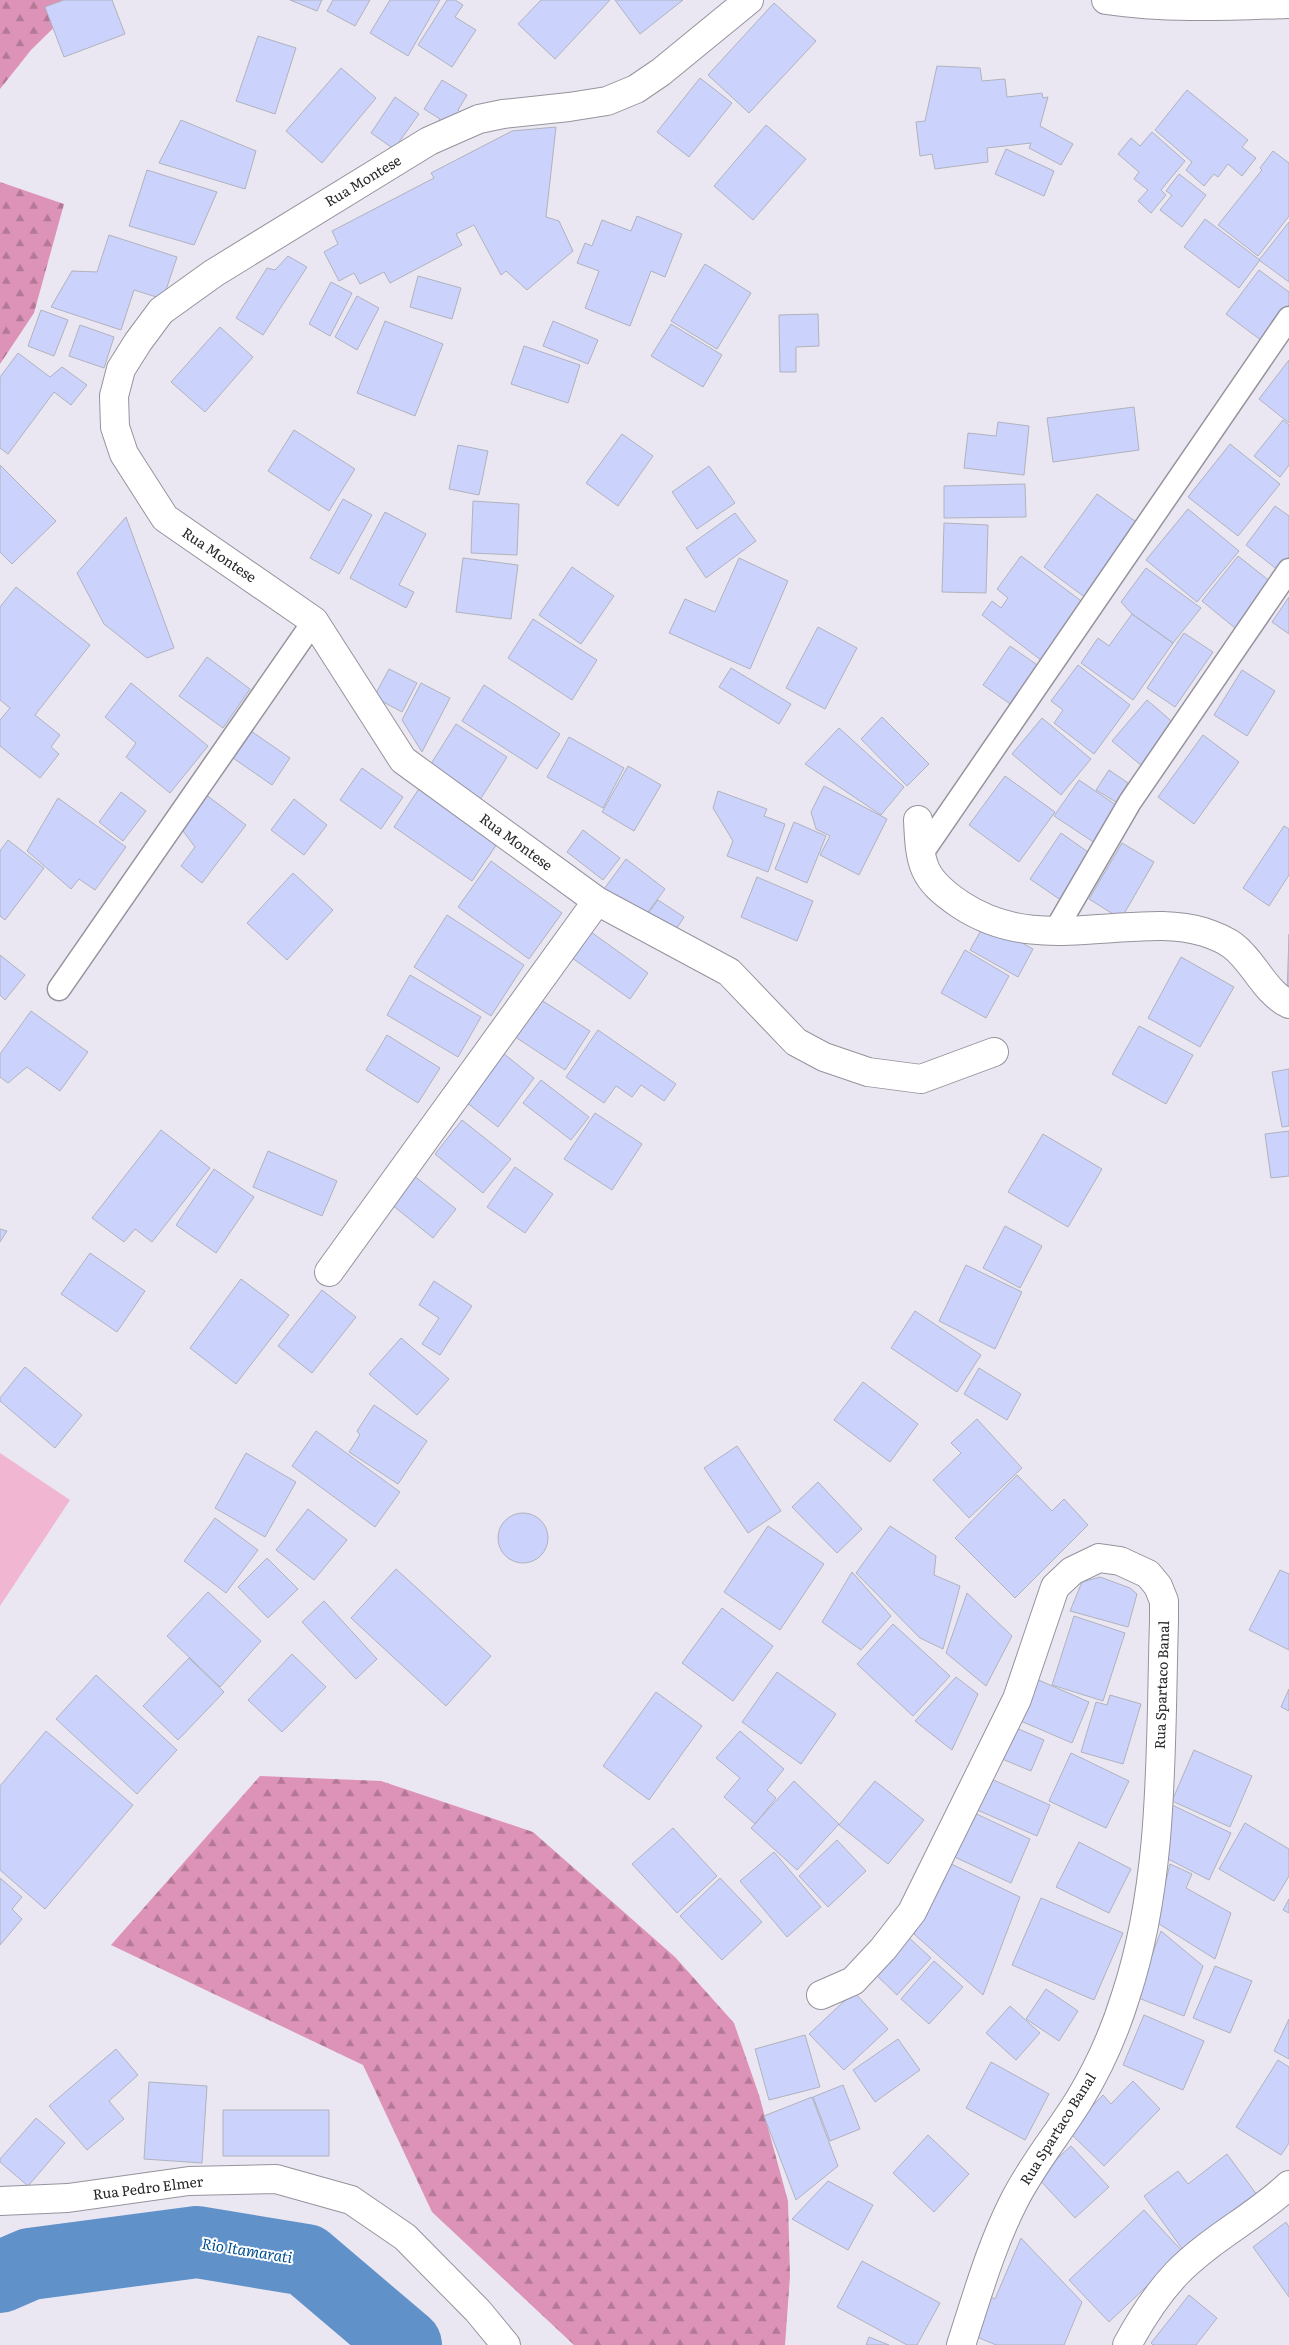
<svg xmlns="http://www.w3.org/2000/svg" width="1289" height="2345" viewBox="0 0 1289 2345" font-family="Literata,serif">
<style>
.green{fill:#f1b6d1}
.forest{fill:url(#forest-firs)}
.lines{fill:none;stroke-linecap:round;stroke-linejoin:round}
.river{stroke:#6091c9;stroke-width:72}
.building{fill:#cbd3fd;stroke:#b0b2bd}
.lane-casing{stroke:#96939d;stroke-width:25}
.street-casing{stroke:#96939d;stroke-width:30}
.lane{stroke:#fff;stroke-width:22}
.street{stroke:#fff;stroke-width:28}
.labels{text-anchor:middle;stroke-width:4;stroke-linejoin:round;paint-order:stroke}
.street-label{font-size:14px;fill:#27262a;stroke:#fff}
.water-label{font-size:15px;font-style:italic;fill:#004e91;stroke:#fff}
</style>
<defs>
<pattern id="forest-firs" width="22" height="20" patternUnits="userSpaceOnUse" patternTransform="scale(1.25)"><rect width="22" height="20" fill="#dd93b7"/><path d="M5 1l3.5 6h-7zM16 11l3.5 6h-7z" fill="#b37895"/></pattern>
</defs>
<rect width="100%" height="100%" fill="#ebe7f2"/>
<path class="green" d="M0,1453L70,1500L0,1606Z"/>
<path class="forest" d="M0,0H82L31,50L0,89Z
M0,182L64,204L34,313L0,364Z
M260,1776L381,1781L533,1832L675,1957L734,2023L759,2095L788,2201L790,2276L785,2345H574L432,2212L363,2065L111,1945Z"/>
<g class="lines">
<path class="river" d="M0,2277L30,2264L197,2242L306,2260L406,2345"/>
</g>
<path class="building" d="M64,0H112L125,34L64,57L45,7Z
M290,0H322L317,11Z
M333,0H370L355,26L327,11Z
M390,0H440L408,56L370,33Z
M447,0H455L463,5L455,17L476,30L452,67L418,45Z
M541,0H610L555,59L518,24Z
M615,0H683L640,34Z
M774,3L816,41L749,113L708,75Z
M258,36L296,48L275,114L236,101Z
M937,66L980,68L982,81L1005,79L1007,97L1042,93L1043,98L1048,97L1040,126L1073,144L1061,165L1029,148L1031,143L987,148L988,162L935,169L932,154L920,156L916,122L925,121Z
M341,68L376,98L322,163L286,131Z
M700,78L732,103L689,157L657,132Z
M442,80L467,95L458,110L460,112L437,125L440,119L424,109Z
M1187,90L1248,140L1242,147L1256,158L1242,176L1228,164L1218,177L1214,174L1204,186L1186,170L1192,162L1155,130Z
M395,97L419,114L394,149L371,133Z
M181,120L256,151L245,189L159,163Z
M766,125L806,159L753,220L714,186Z
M556,127L546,217L559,221L573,251L527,290L506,271L501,275L474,225L456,234L462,245L390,283L384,272L360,284L354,273L339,281L324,252L338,244L332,231L434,178L431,173L512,131Z
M1152,132L1185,161L1161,190L1166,195L1151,213L1138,201L1148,190L1134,179L1139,172L1118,154L1131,138L1140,146Z
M1006,149L1054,171L1044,196L995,174Z
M1273,151L1289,163V216L1258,256L1218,225L1262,170L1260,168Z
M147,170L217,192L194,245L129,226Z
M1179,174L1206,195L1182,227L1160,210L1172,195L1166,191Z
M637,216L682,234L665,277L651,271L630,326L585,308L599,271L577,263L585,243L592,246L602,220L631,231Z
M1205,219L1260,260L1239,288L1184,247Z
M1289,222V282L1259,260Z
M109,235L177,257L163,299L134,290L121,330L51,307L72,271L97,272Z
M288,256L307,267L263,335L236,318L267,268L275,270Z
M705,264L751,293L717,349L671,321Z
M1259,270L1289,292V305L1262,341L1226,314Z
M418,276L461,288L452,319L410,307Z
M331,282L352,293L330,336L309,324Z
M357,296L379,308L357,350L335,337Z
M41,310L68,320L54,356L28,346Z
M818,314L819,346L796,347V372H780L779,315Z
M385,321L443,344L415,416L357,393Z
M553,321L598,340L588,364L543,346Z
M671,324L722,355L703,387L651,356Z
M80,325L114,337L104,368L69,356Z
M220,327L253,357L205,412L171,382Z
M524,346L580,365L568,403L511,384Z
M18,353L50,377L62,367L87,385L71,405L54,392L8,454L0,448V377Z
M1289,360V423L1259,399Z
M1134,407L1139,450L1053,462L1047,418Z
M1283,420L1289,425V465L1280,477L1254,456Z
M998,422L1029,426L1024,475L964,468L968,433L996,436Z
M294,430L355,469L329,511L268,471Z
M622,434L653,456L618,506L586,483Z
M1230,444L1280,484L1238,536L1188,497Z
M458,445L488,451L479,495L449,489Z
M0,465L56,521L12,564L0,552Z
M709,466L735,503L697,529L672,492Z
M1025,484L1026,517L944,518V486Z
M1097,494L1139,524L1086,598L1044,567Z
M343,499L372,515L339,574L310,558Z
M473,501L519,504L517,555L471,553Z
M1275,506L1289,516V559L1279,571L1246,545Z
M1188,509L1239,551L1197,602L1146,560Z
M385,512L426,534L399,585L414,592L406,608L350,578Z
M735,513L756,541L706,578L686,548Z
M126,517L174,648L147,658L104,624L77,573Z
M944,523L988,525L986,593L942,592Z
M1021,556L1088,606L1046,664L982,615L992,601L1001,608L1008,598L997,589Z
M1238,556L1271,582L1235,628L1202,601Z
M463,558L518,565L511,619L456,612Z
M739,558L788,581L750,669L669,633L685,599L715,612Z
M572,567L614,596L581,644L539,615Z
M1146,568L1201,608L1173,643L1132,614L1121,602Z
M16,587L90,645L35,715L60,735L51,747L59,754L40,778L0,746V720L10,708L0,700V607Z
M1289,597V634L1272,622Z
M1132,614L1173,643L1133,700L1081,663L1098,638L1109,646Z
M533,619L597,660L572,700L508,658Z
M818,627L857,648L825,709L786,688Z
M1184,633L1213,652L1175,707L1147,688Z
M1010,646L1043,669L1016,708L983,685Z
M207,657L250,689L223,728L179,696Z
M1078,665L1130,705L1094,754L1054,723L1063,710L1051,701Z
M731,668L791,704L779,724L719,687Z
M389,669L417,683L402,712L374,697Z
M1242,670L1275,691L1247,736L1214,715Z
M131,683L208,746L170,793L126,757L136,743L105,717Z
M421,683L450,698L422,752L402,720Z
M484,685L560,734L537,769L462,721Z
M1147,700L1176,725L1142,766L1112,741Z
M882,717L929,764L907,786L861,739Z
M1042,718L1091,759L1061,795L1012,754Z
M456,724L507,757L478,803L427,770Z
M839,728L904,787L881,815L805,764Z
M251,731L290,758L272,785L233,758Z
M1203,735L1239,762L1194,824L1158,797Z
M569,737L624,768L603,808L547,777Z
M628,766L661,785L634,831L602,812Z
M362,768L403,797L381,829L340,800Z
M1109,770L1128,783L1116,802L1096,790Z
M1005,776L1055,812L1019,862L969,825Z
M1079,780L1122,809L1098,845L1054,816Z
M824,786L887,819L859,875L820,855L830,836L816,829L811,812Z
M420,787L499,841L472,881L394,827Z
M718,791L767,809L764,816L785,824L768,872L727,856L733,841L713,808Z
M121,792L146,811L123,841L99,822Z
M205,794L246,825L202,883L181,866L195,847L180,827Z
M58,798L126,847L95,890L79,879L71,889L27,851Z
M294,799L327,825L304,855L271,830Z
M794,822L826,836L807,883L775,869Z
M1284,826L1289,829V875L1269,906L1243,888Z
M583,830L620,858L603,880L567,852Z
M1061,833L1095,857L1065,903L1030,879Z
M8,840L44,868L5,920L0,916V851Z
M1122,843L1154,862L1121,919L1089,899Z
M626,859L665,889L643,919L604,889Z
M491,861L562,913L529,959L458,907Z
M293,873L333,910L287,960L247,923Z
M757,877L813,901L797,941L741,917Z
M658,900L684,917L673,934L646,916Z
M447,915L524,965L491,1016L414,967Z
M985,923L1033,949L1018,977L970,950Z
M591,932L648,973L630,999L572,958Z
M1289,934V994H1287Z
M965,950L1009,976L986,1018L941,993Z
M0,955L25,975L5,1000L0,995Z
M1181,957L1234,987L1200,1047L1148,1018Z
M410,975L481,1017L458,1057L387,1015Z
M538,998L590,1031L565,1070L514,1036Z
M31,1011L88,1052L60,1091L27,1067L8,1083L0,1077V1054Z
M1139,1026L1193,1055L1166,1104L1112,1074Z
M598,1030L676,1084L664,1101L641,1085L632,1097L616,1086L604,1103L566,1077Z
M387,1035L440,1068L418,1103L366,1070Z
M503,1053L534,1078L498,1127L466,1102Z
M1289,1069V1126L1282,1127L1272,1072Z
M541,1080L589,1117L571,1140L523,1103Z
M595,1113L642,1144L612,1190L564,1159Z
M462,1120L511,1159L483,1193L435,1154Z
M161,1130L210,1168L152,1242L135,1229L124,1242L92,1218Z
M1289,1131V1176L1271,1178L1265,1134Z
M1043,1134L1102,1169L1068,1227L1008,1192Z
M268,1151L337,1181L322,1216L253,1187Z
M515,1167L553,1194L525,1233L487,1207Z
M214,1169L254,1197L216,1253L176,1225Z
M413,1175L456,1209L433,1238L391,1204Z
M1005,1226L1042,1246L1020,1288L983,1268Z
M0,1229L7,1231L0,1242Z
M90,1253L145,1291L117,1332L61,1294Z
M966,1265L1022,1292L995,1349L939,1321Z
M241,1279L289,1315L236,1384L190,1348Z
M434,1281L472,1306L440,1355L422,1344L439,1318L419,1305Z
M322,1290L356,1317L312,1373L278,1346Z
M915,1311L981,1355L957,1392L891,1348Z
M401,1338L449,1379L417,1415L369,1374Z
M25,1367L82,1415L55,1448L0,1401V1398Z
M979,1368L1021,1394L1007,1420L964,1394Z
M863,1382L918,1424L890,1462L834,1420Z
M374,1405L427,1441L398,1484L349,1452L360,1435L357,1431Z
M977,1419L1022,1468L969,1518L933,1480L961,1453L951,1443Z
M316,1431L400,1492L375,1527L292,1466Z
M737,1446L781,1511L748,1533L704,1468Z
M246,1453L296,1482L265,1537L215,1508Z
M1017,1475L1052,1511L1064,1499L1088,1525L1015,1598L955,1538Z
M818,1482L862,1529L837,1553L792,1507Z
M308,1509L347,1540L314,1580L276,1550Z
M498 1538a25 25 0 1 1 50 0a25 25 0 1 1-50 0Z
M215,1518L258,1550L226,1593L184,1561Z
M768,1526L824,1564L780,1630L724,1592Z
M890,1526L936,1556L934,1575L960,1586L943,1649L920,1638L856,1573Z
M267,1558L298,1589L268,1618L238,1587Z
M396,1569L491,1656L446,1706L351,1618Z
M1280,1570L1289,1574V1650L1249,1630Z
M852,1572L891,1616L861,1650L822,1622Z
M1100,1577L1130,1588L1137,1594L1128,1627L1070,1611L1082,1582Z
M208,1592L261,1641L220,1687L167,1636Z
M967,1593L1012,1636L986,1686L946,1653Z
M324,1601L377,1659L356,1679L302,1622Z
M722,1608L773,1646L733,1701L682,1663Z
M1074,1616L1125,1633L1103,1701L1052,1685Z
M893,1624L950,1676L913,1716L857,1664Z
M292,1654L326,1687L282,1732L248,1700Z
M189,1658L224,1692L178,1740L143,1706Z
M777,1672L836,1714L801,1764L742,1722Z
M96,1675L177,1750L137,1794L56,1719Z
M956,1677L978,1694L952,1750L915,1721Z
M1034,1678L1089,1702L1072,1743L1016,1719Z
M1289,1689V1711L1281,1707Z
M656,1692L702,1726L649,1800L603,1766Z
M1110,1695L1141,1704L1123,1764L1081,1752L1096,1702L1107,1705Z
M1007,1724L1044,1740L1031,1771L995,1756Z
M46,1731L133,1805L45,1909L0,1870V1786Z
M740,1731L784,1769L767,1790L776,1798L755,1824L724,1797L740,1778L716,1758Z
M1194,1750L1252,1776L1230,1827L1172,1801Z
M1071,1753L1129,1781L1106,1828L1049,1801Z
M989,1778L1050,1805L1037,1836L975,1809Z
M794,1781L839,1824L797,1870L751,1828Z
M875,1781L924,1820L888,1864L839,1825Z
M1170,1804L1231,1833L1209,1880L1166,1858Z
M968,1810L1030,1839L1011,1883L948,1854Z
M1245,1823L1289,1849V1876L1274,1901L1219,1869Z
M673,1828L717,1876L677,1913L632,1864Z
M837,1840L866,1871L828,1907L799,1876Z
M1079,1842L1131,1869L1109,1913L1056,1887Z
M774,1852L821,1907L787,1937L740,1881Z
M947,1862L1020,1897L983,1995L914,1934Z
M1170,1864L1192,1874L1186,1888L1231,1913L1215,1959L1156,1922Z
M0,1878L22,1897L12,1909L22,1919L0,1945Z
M720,1878L762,1922L722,1960L680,1916Z
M1041,1898L1123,1933L1094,2000L1012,1965Z
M1289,1899V1913L1283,1910Z
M1161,1931L1203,1966L1184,2016L1136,1997Z
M906,1935L931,1958L897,1995L872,1971Z
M934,1961L963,1987L929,2024L901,1999Z
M1215,1966L1252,1981L1230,2033L1193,2018Z
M1046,1989L1078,2011L1059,2041L1026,2019Z
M854,1992L888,2029L844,2070L809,2034Z
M1010,2006L1040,2033L1016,2060L986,2033Z
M1144,2015L1204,2041L1183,2090L1123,2065Z
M1289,2019V2059L1274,2051Z
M805,2035L820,2087L769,2100L755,2049Z
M898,2039L920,2070L875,2102L853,2070Z
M116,2049L138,2075L109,2101L124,2119L87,2150L49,2106Z
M1278,2060L1289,2067V2143L1281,2155L1236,2127Z
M991,2062L1049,2094L1025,2140L966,2108Z
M1133,2081L1160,2109L1104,2166L1068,2131L1103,2095L1111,2104Z
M149,2082L207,2086L202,2163L144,2159Z
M843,2085L860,2129L830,2141L813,2097Z
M812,2097L838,2166L796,2200L764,2116Z
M223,2110H329V2156H223Z
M36,2118L65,2143L28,2186L0,2162V2159Z
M928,2135L969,2174L934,2212L893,2173Z
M1071,2146L1109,2187L1075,2218L1037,2177Z
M1227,2154L1257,2195L1183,2250L1144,2196L1178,2171L1188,2184Z
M828,2181L873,2205L848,2250L792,2219Z
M1144,2210L1183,2252L1109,2322L1069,2280Z
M1286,2222L1289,2227V2297L1253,2247Z
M1021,2238L1082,2302L1064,2345H996L970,2334L986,2295L995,2299Z
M862,2261L940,2303L917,2345H907L837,2307Z
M1189,2295L1217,2318L1196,2345H1153L1151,2343Z
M869,2337L889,2345H866Z"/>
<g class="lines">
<defs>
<path id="lane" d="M920,856L1289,318
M1055,931L1130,802L1289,570
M59,989L314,621"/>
<path id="street" d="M749,0L661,72L636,89L607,101L569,107L503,114L479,119L429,141L214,273L161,311L138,342L121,369L114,396L115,427L124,454L165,518L314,621L403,760L597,901L729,972L796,1042L824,1057L868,1072L921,1079L994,1052
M1106,0C1167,9 1228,6 1289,4
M918,820C920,865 922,879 961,905C1010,937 1058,932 1114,928C1144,926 1175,923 1204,932C1213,935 1225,940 1232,945C1254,961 1264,992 1289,1004
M329,1272L597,901
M821,1995L853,1981L883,1949L912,1912L1017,1699L1055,1587L1072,1571L1099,1558L1120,1561L1148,1574L1158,1586L1164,1601V1621C1160,1746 1165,1876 1126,1995C1115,2031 1098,2069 1079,2100C1058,2134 1032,2165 1014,2201C991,2246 977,2296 961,2345
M0,2201L68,2198L189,2181L276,2179L351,2200L405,2237L478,2311L506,2345
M1127,2345C1141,2319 1157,2294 1177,2273C1210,2239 1255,2217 1289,2185"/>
</defs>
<use href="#lane" class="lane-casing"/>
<use href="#street" class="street-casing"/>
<use href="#lane" class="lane"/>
<use href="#street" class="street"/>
</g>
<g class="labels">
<g class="street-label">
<text transform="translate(363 181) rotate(-31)" y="5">Rua Montese</text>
<text transform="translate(219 555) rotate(34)" y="5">Rua Montese</text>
<text transform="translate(516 842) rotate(36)" y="5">Rua Montese</text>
<text transform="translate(1162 1685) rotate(-88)" y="5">Rua Spartaco Banal</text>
<text transform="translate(1058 2129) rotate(-58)" y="5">Rua Spartaco Banal</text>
<text transform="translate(148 2188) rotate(-7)" y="5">Rua Pedro Elmer</text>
</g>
<g class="water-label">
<text transform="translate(247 2251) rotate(9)" y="5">Rio Itamarati</text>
</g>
</g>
</svg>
